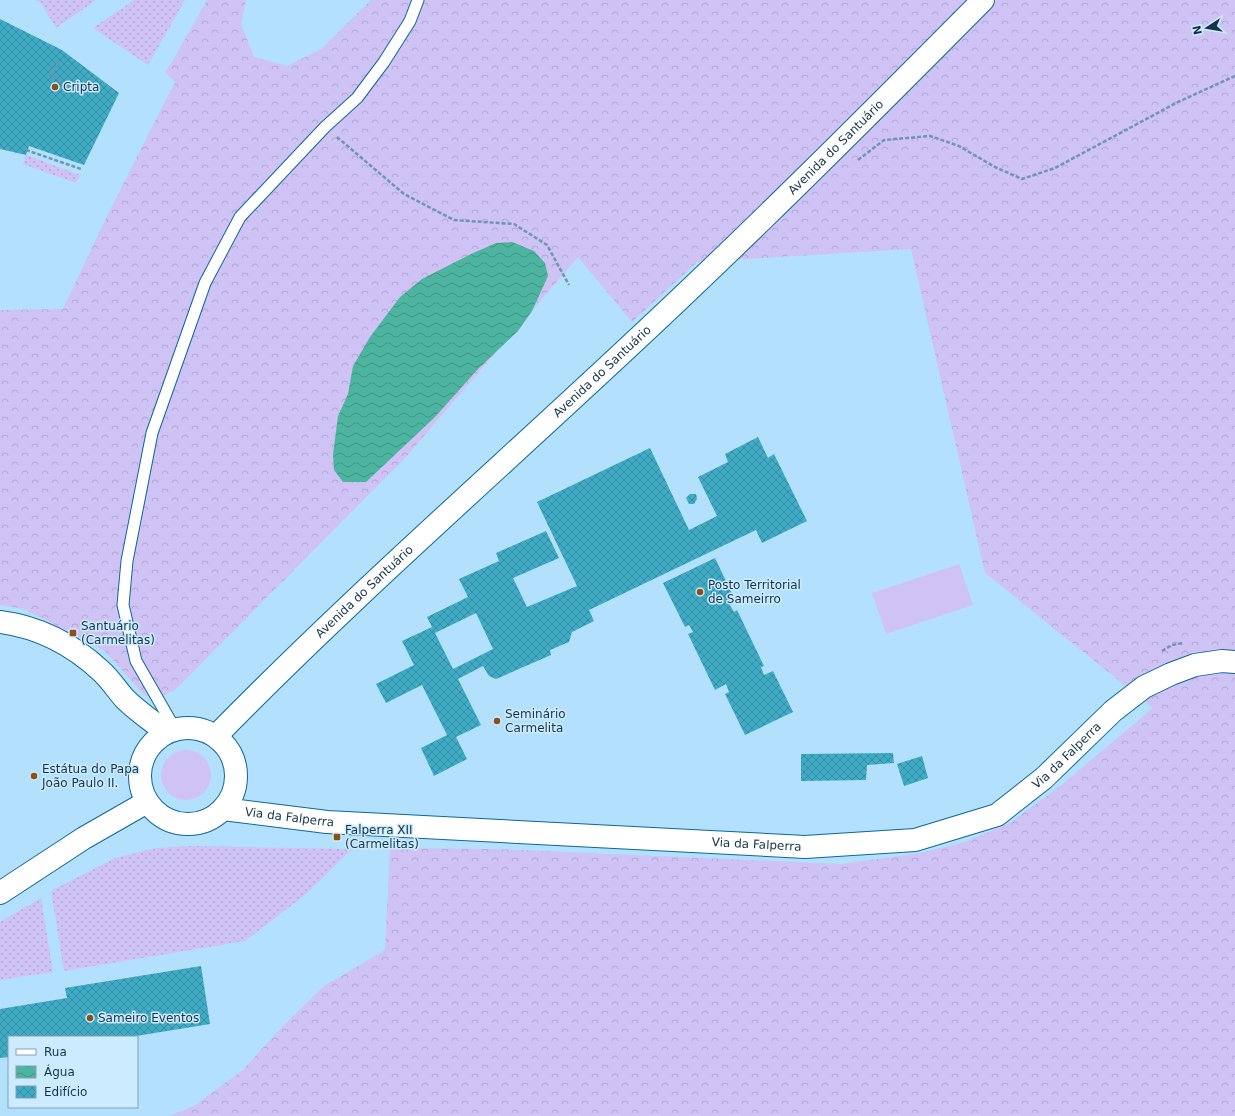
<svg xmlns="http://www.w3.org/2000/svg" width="1235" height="1116" viewBox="0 0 1235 1116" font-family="'DejaVu Sans',sans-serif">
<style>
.grass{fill:#cfc2f4}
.forest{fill:url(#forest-crowns)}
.garden{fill:url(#garden-dots)}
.water{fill:url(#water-waves)}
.building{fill:url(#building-cross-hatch);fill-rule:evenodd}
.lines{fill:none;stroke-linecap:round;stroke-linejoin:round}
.lane-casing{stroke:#0c6893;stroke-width:13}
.street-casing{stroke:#0c6893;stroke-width:24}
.secondary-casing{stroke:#0c6893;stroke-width:24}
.path{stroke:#6e96af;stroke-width:2.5;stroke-dasharray:4 2;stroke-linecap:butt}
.lane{stroke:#fff;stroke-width:11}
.street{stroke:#fff;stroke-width:22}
.secondary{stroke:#fff;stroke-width:22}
.poi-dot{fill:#8e4f17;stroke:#cdebff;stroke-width:1.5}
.labels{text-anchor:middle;stroke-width:3;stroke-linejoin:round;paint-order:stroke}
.poi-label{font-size:12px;fill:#133447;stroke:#cdebff;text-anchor:start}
.street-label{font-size:12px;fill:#133447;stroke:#cdebff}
</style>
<defs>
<pattern id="forest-crowns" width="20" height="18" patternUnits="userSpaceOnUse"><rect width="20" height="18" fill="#cfc2f4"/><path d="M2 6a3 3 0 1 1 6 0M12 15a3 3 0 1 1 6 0" fill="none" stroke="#b1a7d3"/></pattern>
<pattern id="garden-dots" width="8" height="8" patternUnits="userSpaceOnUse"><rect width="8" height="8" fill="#cfc2f4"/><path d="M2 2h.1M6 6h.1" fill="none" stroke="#b1a7d3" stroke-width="1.8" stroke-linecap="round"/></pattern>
<pattern id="water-waves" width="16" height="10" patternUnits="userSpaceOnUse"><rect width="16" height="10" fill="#4db59f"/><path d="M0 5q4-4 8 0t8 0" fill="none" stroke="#3f9483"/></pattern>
<pattern id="building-cross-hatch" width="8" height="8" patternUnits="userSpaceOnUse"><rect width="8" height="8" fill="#40abc4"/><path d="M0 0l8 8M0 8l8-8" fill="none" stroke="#348ca1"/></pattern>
</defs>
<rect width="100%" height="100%" fill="#b3e0fd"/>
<path class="grass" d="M959,564L973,605L886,634L872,593Z
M161 775a25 25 0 1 1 50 0a25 25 0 1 1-50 0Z"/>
<path class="forest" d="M207,0H246L241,24L254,57L287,66L321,49L371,0H1235V1116H169L194,1106L243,1070L282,1027L324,986L385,950L390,848L496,849L841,864L921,853L965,842L1010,823L1059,787L1153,708L985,573L911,249L697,262L632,322L578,257L405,458L175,690L158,698L144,695L105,651L24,609L0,605V310L63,309L110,210L175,82L165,72L172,62Z"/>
<path class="garden" d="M34,0H96L56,28L41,3Z
M134,0H185L148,65L93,28Z
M26,155L80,175L76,183L23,164Z
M191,846L352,849L305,895L245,941L64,971L51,891L115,858L156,848Z
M41,898L53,972L0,980V922Z"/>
<path class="water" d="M512,242L534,251L545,263L548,276L532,311L518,331L478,369L435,417L366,482H343L334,470L333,454L338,416L348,394L353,366L370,337L400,297L422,279L471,254L496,243Z"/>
<path class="building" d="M0,19L62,50L119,93L84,165L29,146L26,155L0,149Z
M758,437L768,458L774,454L807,521L762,543L756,530L589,610L594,621L572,632L569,642L550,650L551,655L496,679L489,676L483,666L458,679L481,725L456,737L467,759L434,776L421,748L447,735L422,685L386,703L376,684L414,665L402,641L432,627L427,617L468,597L459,579L499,561L496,553L546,531L559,558L513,578L527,607L577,586L537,502L650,448L689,530L717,516L698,477L728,462L725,454ZM476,613L493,649L453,669L435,633Z
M690,494H696L697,499L694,504H689L686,498Z
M715,558L736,602L730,605L734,612L737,610L764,666L761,667L764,675L773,671L793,712L745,735L725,694L729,692L726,684L715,690L688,634L693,632L689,625L685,627L663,583Z
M893,753L894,763L867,765L866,780L801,781V754Z
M922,756L928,778L904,786L897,764Z
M201,966L210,1024L130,1037H9V1057L0,1058V1009L67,998L65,988Z"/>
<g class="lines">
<defs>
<path id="lane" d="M175,729L136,661L123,605L127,561L152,433L205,283L240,217L325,127L357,98L384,62L410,21L418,0"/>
<g id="street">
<path d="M0,622C38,627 73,645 101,671C110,679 117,690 125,699C137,711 152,721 166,732"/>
<path id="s1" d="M216,736C345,604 485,481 620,355C744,240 864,120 983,0"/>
</g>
<g id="secondary">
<circle cx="188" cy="776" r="48"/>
<path id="s2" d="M223,809L327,822L805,847L915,840L997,815L1044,778L1113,711L1144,687L1171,674L1195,665L1222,661L1235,662"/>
<path d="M0,893L84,838L147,802"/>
</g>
</defs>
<use href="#lane" class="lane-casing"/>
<use href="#street" class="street-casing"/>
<use href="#secondary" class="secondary-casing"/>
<path class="path" d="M59,62L50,74L72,90
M337,137L404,194L454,220L514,224L547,245L569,285
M26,150L81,169
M858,160L884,140L930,136L959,146L995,167L1022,179L1055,168L1178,102L1235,76
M1162,651L1172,645L1183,643"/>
<use href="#lane" class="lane"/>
<use href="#street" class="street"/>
<use href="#secondary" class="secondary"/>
</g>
<g class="poi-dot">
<circle cx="55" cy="87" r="4"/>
<circle cx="700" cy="592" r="4"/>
<rect x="69" y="629" width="8" height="8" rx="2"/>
<circle cx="497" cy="721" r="4"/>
<circle cx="34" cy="776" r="4"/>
<rect x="333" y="833" width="8" height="8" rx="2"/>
<circle cx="90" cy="1018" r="4"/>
</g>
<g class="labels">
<g class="poi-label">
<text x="63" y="91">Cripta</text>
<text x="708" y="589">Posto Territorial<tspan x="708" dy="14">de Sameirro</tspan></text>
<text x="81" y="630">Santuário<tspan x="81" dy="14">(Carmelitas)</tspan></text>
<text x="505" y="718">Seminário<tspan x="505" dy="14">Carmelita</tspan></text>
<text x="42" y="773">Estátua do Papa<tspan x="42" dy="14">João Paulo II.</tspan></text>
<text x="345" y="834">Falperra XII<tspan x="345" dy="14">(Carmelitas)</tspan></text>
<text x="98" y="1022">Sameiro Eventos</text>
</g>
<g class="street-label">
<text dy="4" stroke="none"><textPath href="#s1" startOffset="855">Avenida do Santuário</textPath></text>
<text dy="4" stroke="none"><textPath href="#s1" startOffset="531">Avenida do Santuário</textPath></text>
<text dy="4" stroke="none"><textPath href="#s1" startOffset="207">Avenida do Santuário</textPath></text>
<text dy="4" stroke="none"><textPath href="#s2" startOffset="871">Via da Falperra</textPath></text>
<text dy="4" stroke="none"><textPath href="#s2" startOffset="67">Via da Falperra</textPath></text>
<text dy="4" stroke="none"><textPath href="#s2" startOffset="535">Via da Falperra</textPath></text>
</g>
</g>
<rect x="8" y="1036" width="130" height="72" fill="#cdebff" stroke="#83a2b5"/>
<rect x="16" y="1049" width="20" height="6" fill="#ffffff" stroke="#83a2b5"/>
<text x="44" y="1056" font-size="12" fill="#133447">Rua</text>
<rect x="16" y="1066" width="20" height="12" fill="url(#water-waves)" stroke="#83a2b5"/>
<text x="44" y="1076" font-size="12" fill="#133447">Água</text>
<rect x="16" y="1086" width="20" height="12" fill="url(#building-cross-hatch)" stroke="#83a2b5"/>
<text x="44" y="1096" font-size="12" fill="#133447">Edifício</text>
<g transform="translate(1207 28) rotate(258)" stroke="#cdebff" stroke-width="3" paint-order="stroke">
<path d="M0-3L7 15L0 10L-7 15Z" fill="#133447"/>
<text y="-6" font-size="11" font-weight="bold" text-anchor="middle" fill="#133447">N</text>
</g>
</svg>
